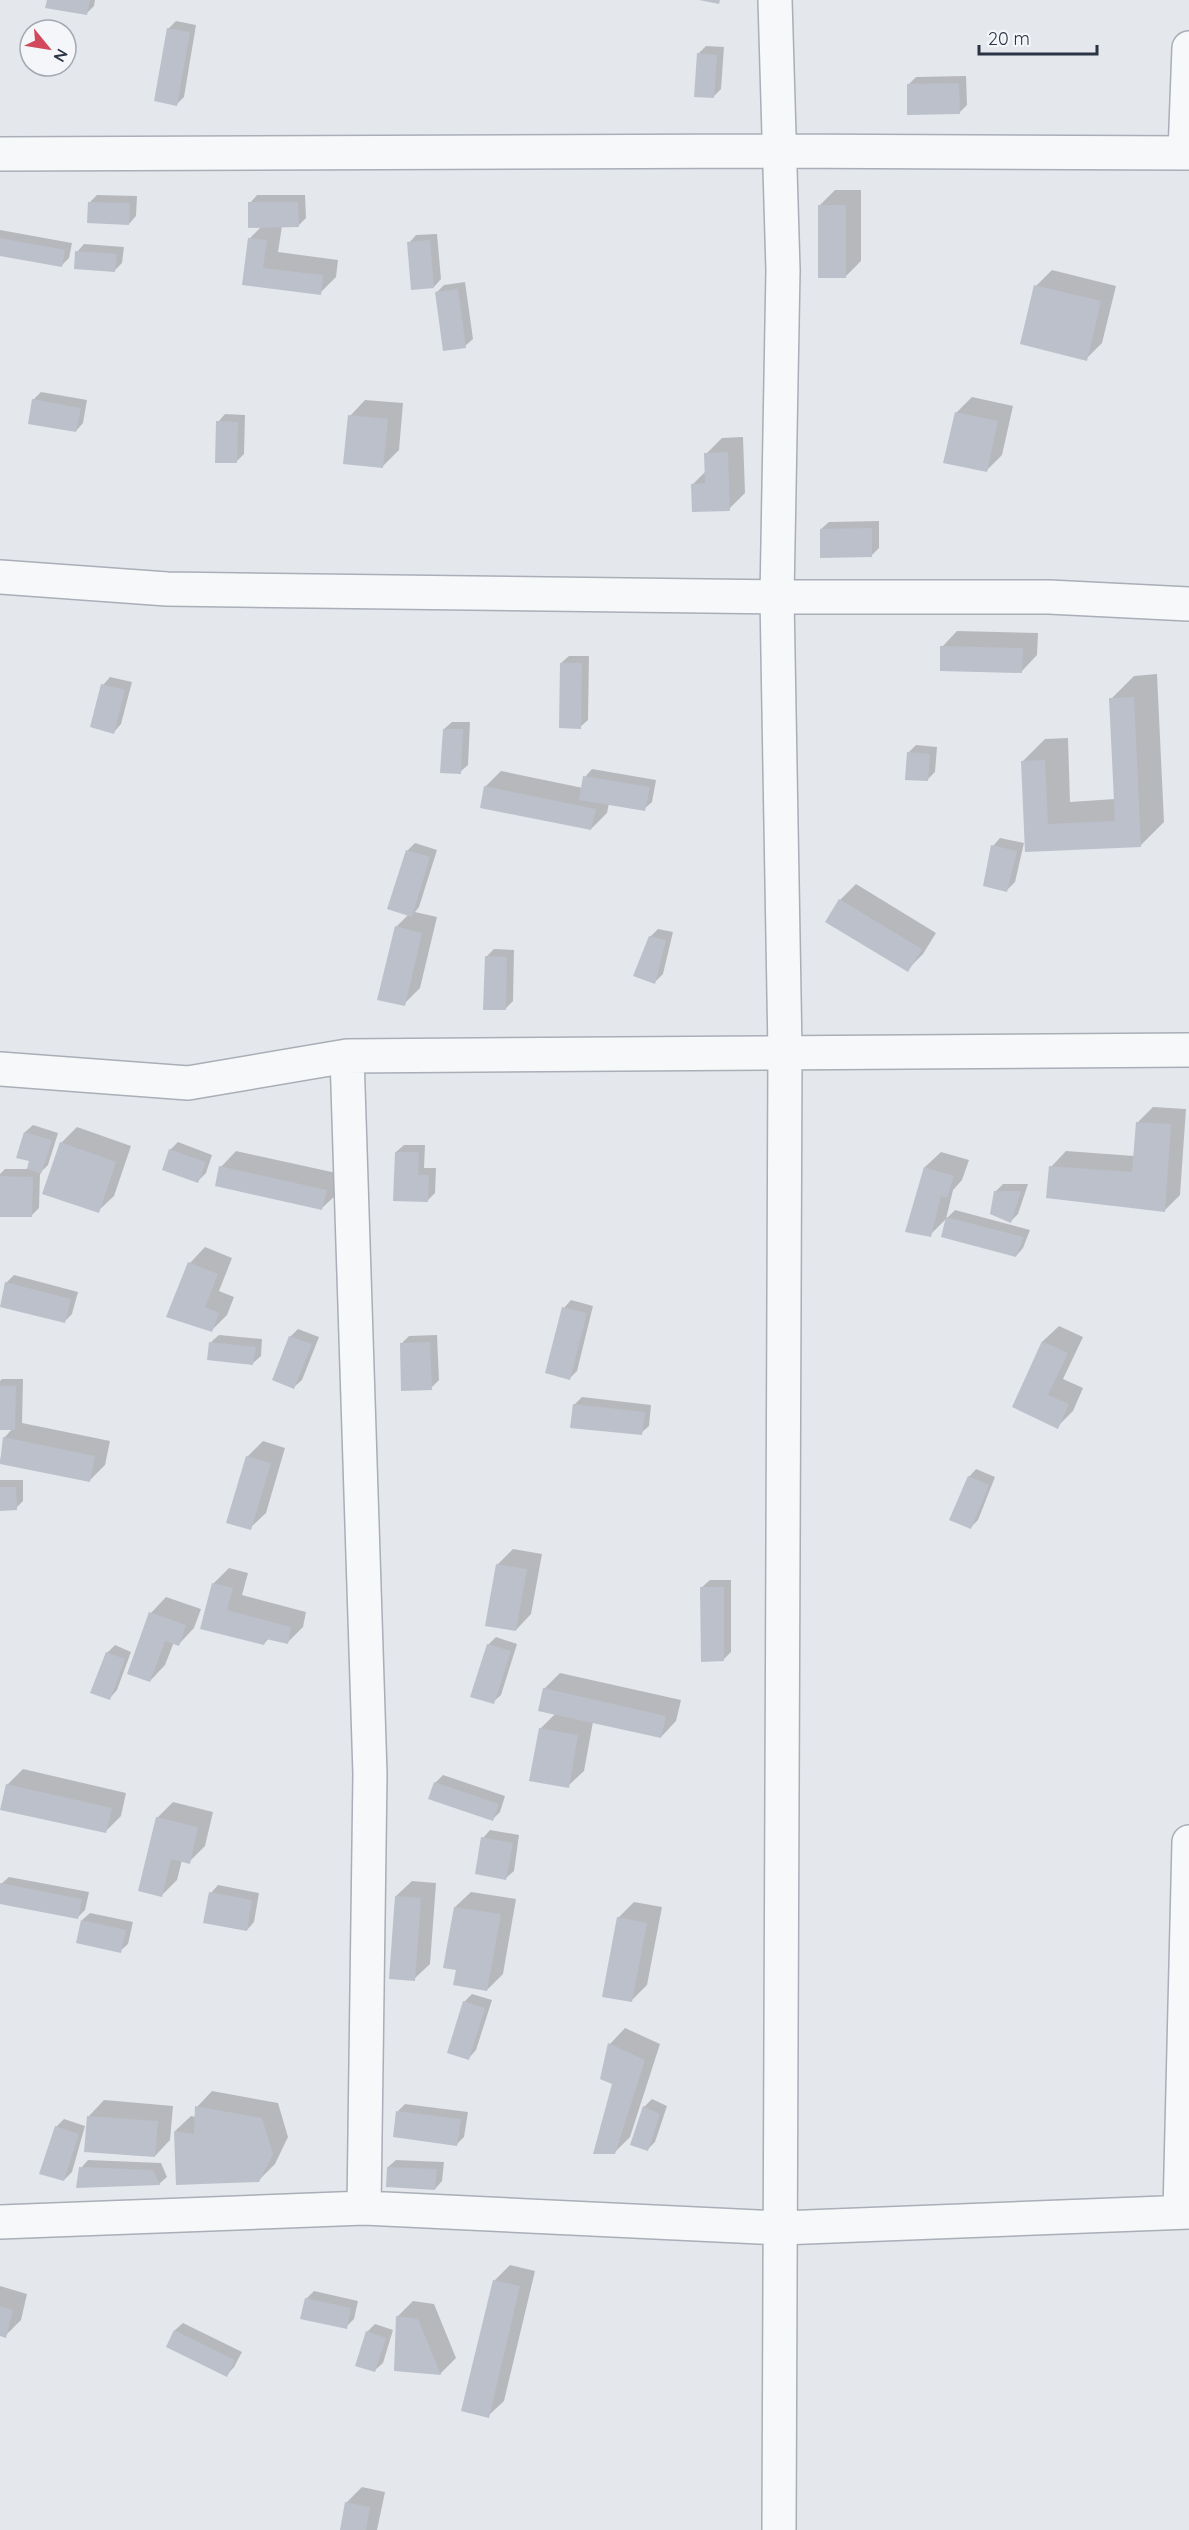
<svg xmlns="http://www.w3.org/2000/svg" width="1189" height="2530" viewBox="0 0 1189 2530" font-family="Quicksand,sans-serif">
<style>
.shadow{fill:#0003}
.building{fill:#bbc0ca}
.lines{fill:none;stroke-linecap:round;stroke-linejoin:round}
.minor-casing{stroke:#a9aeb7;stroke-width:36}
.minor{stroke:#f7f8fa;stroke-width:33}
</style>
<rect width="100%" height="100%" fill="#e4e7ec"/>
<path class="shadow" d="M48,0H95L94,6L86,14Z
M176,21L196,25L184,97L177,104L168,29Z
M706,46L724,47L721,89L713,97L698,54Z
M966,76L967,105L959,113L908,85L916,77Z
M835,190H861V261L846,276L820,205Z
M97,195L137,196L136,216L129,224L89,203Z
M257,195H305L306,218L298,226H282L278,252L338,260L336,277L320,293L244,284L249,239L262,226L250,203Z
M0,230L72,243L69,258L62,265L0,254Z
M437,234L441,279L434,287L409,243L416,235Z
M84,244L124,247L122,263L115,270L77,252Z
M1052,270L1116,286L1102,343L1086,359L1036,286Z
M465,282L473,339L465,346L436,293L444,285Z
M41,392L87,400L83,423L76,431L33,400Z
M972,397L1013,406L1002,455L987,470L956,413Z
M365,400L403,403L399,450L383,466L350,416Z
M225,414L245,415L244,454L236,462L218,422Z
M743,437L745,493L729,509L693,484L706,471V454L722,438Z
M879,521V548L871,556L821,529L829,522Z
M957,631L1038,633L1037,655L1022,671L942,647Z
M569,656H589L588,720L580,727L561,663Z
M1157,674L1164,822L1141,845L1026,851L1022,762L1045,739L1068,738L1070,802L1115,799L1111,699L1134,676Z
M110,677L132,682L121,724L114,732L103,685Z
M452,722H470L468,765L460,772L444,729Z
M916,745L937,747L935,772L927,780L908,753Z
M592,769L656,780L652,802L644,809L609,803L607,813L591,829L485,787L501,771L583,788L585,777Z
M1000,838L1024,843L1015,882L1007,890L993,846Z
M415,843L437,850L419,907L415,912L437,917L420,988L404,1004L396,927L409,914L407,851Z
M856,884L936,933L923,954L907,970L840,900Z
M658,929L673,932L663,974L655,982L650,937Z
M494,949L514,950L513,1001L505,1009L486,957Z
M1153,1107L1186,1109L1180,1195L1165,1210L1051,1167L1066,1151L1134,1156L1137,1123Z
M33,1125L58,1133L48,1165L40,1173L39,1208L31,1216L0,1215V1174L5,1169H28L31,1160L25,1132Z
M77,1127L131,1146L114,1196L98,1211L61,1143Z
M178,1142L212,1155L206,1173L198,1181L170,1150Z
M404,1145H425L424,1168H436L435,1193L428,1200L396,1152Z
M236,1151L341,1174L338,1193L322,1208L221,1167Z
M941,1152L969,1160L962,1180L953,1190L946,1219L955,1210L1030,1230L1023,1248L1016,1256L947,1218L930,1235L925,1167Z
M1003,1184H1028L1018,1214L1010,1222L996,1191Z
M205,1247L232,1258L219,1291L234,1297L227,1315L211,1331L168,1316L190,1263Z
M14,1275L78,1292L72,1314L64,1322L6,1283Z
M571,1300L593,1306L577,1371L570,1378L564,1308Z
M1059,1326L1083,1337L1063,1379L1083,1388L1073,1411L1057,1427L1014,1407L1043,1341Z
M298,1329L319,1337L302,1380L294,1387L290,1337Z
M219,1335L262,1339L261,1356L253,1363L211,1342Z
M437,1335L439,1380L431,1388L401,1344L409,1336Z
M2,1379H23L22,1423L110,1441L105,1465L89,1481L0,1462L4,1438L13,1428H0V1381Z
M582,1397L651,1405L649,1426L641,1433L574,1405Z
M263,1441L285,1448L266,1513L250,1528L247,1457Z
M976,1469L995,1477L978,1520L970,1528L969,1477Z
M0,1480H23V1501L16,1508L0,1509Z
M513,1549L542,1554L531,1614L516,1630L497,1565Z
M229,1568L248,1573L242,1595L306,1612L303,1627L287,1643L269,1638L264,1644L202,1628L213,1584Z
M710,1580H731V1652L723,1660L702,1587Z
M166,1597L201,1609L194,1628L179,1644L174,1642L165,1665L150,1681L151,1613Z
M496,1637L517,1644L501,1695L493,1702L488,1645Z
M115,1645L131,1652L117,1690L110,1698L107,1653Z
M560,1673L681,1700L676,1721L661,1737L593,1722L584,1771L568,1786L540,1729L556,1713L544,1689Z
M23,1769L126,1793L121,1816L105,1832L7,1785Z
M443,1775L505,1796L500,1812L492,1820L435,1783Z
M173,1802L213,1812L205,1846L189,1862L182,1860L177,1880L161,1896L157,1818Z
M490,1830L519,1835L514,1871L506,1878L483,1838Z
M9,1877L89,1892L85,1910L77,1918L0,1903L1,1884Z
M412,1881L436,1883L430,1964L414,1979L396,1896Z
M218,1885L259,1893L254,1922L247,1930L211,1893Z
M471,1892L516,1899L503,1974L487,1990L458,1969L455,1907Z
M634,1902L662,1907L647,1985L631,2001L618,1918Z
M90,1913L133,1922L128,1944L120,1951L82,1920Z
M472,1994L492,2000L476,2050L469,2058L464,2002Z
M625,2028L660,2044L630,2137L614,2153V2084L602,2078L610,2044Z
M212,2091L278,2103L288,2137L275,2164L259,2180L175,2131L191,2116L196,2117L197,2107Z
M652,2099L667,2106L655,2142L647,2150L644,2107Z
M104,2100L173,2106L170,2140L155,2156L89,2116Z
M405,2104L468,2112L464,2137L456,2145L398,2111Z
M64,2119L85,2126L72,2172L64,2180L56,2127Z
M88,2160L161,2163L167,2177L159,2184L81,2168Z
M396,2160L444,2162L442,2181L435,2189L388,2167Z
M510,2265L535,2271L504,2401L488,2416L494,2281Z
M0,2286L27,2294L21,2320L5,2336L0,2334Z
M314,2291L358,2301L354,2319L346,2327L306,2299Z
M413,2301L434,2304L456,2358L440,2374L397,2317Z
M183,2323L242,2352L234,2367L227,2375L168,2346L175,2330Z
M375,2324L393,2330L383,2363L375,2370L367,2332Z
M362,2487L385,2492L377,2530H341L346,2503Z"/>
<path class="building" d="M47,0H90L87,15L45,8Z
M699,0H720L719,4Z
M167,28L190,32L177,106L154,101Z
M697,53L717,55L714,98L694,97Z
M959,83L960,114L907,115V84Z
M88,202L130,203L129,225L87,223Z
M248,202H298L299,227L248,228Z
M818,205H846V278H818Z
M0,238L65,250L62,267L0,256Z
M248,238L267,240L263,268L323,275L321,295L242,285Z
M430,240L434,288L411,290L407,242Z
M75,251L117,254L115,272L74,269Z
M1034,285L1101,301L1087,361L1020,344Z
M458,289L466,348L443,351L435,292Z
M32,399L81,408L76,432L28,424Z
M955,412L998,421L987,472L943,463Z
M348,415L388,419L383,468L343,464Z
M216,421L238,422L237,463H215Z
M728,452L730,511L692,512L691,484L705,483L704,453Z
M872,528V557L820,558V529Z
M940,646L1023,648L1022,673L940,671Z
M560,663H582L581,729L559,728Z
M101,684L125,690L114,734L90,727Z
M1134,697L1141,847L1025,852L1021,761L1045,760L1048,824L1115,821L1109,698Z
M443,729H463L461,774L440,773Z
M907,752L930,754L928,781L905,780Z
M583,776L650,787L645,811L579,800Z
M484,786L596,809L591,830L480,808Z
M991,845L1017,851L1007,892L983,886Z
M406,850L430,857L412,917L387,909Z
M839,899L922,949L908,972L825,922Z
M395,926L422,933L405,1006L377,1000Z
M649,936L666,940L655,984L633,976Z
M485,956L507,957L506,1010H483Z
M1136,1122L1171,1124L1165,1212L1046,1198L1049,1166L1132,1172Z
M24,1132L52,1140L41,1174L27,1169L29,1161L16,1158Z
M60,1142L116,1162L99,1213L42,1194Z
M169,1149L206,1162L198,1183L162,1170Z
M395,1152H419L418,1175H429L428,1202L393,1201Z
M219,1166L327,1190L322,1210L215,1186Z
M924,1167L954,1176L947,1198L941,1196L931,1237L905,1232Z
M0,1176L33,1177L32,1217H0Z
M994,1191H1021L1011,1223L990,1214Z
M946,1217L1024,1237L1016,1257L941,1237Z
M188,1262L218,1274L205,1307L219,1313L212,1332L166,1317Z
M5,1282L71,1299L65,1323L0,1307Z
M562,1307L587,1313L570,1380L545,1373Z
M289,1336L312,1344L294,1389L272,1380Z
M1042,1341L1068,1353L1048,1395L1069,1404L1058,1429L1012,1407Z
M209,1342L256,1347L253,1365L207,1360Z
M430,1342L432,1390L401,1391L400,1343Z
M0,1386H16L15,1430H0Z
M573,1404L645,1412L642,1435L570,1428Z
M3,1437L95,1456L90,1482L0,1464Z
M246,1456L271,1463L251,1530L226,1523Z
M968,1476L989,1485L971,1529L949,1520Z
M0,1487H16L17,1510L0,1511Z
M496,1564L527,1569L516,1631L485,1626Z
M212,1583L233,1588L227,1610L291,1627L288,1644L266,1639L264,1645L200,1629Z
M700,1587H724V1661L701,1662Z
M149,1612L186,1625L179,1646L165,1641L150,1682L127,1674Z
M487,1644L511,1651L494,1704L470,1697Z
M106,1652L125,1659L110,1700L90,1693Z
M543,1688L666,1716L661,1738L538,1711Z
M539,1728L578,1735L569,1788L529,1781Z
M434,1782L499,1804L493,1821L428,1799Z
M6,1784L112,1808L106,1833L0,1810Z
M156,1817L198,1827L190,1864L171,1859L162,1897L138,1891Z
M481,1837L513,1843L506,1880L475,1874Z
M0,1883L82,1899L78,1919L0,1904Z
M209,1892L252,1900L247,1931L203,1923Z
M395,1896L421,1898L415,1981L389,1979Z
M454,1907L501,1914L487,1991L453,1985L456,1970L443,1968Z
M617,1917L647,1923L632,2002L602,1997Z
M81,1920L126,1930L121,1953L76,1943Z
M463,2001L485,2008L469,2060L447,2053Z
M608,2043L645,2060L615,2154H593L612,2084L600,2079Z
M195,2106L262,2118L273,2154L259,2182L176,2185L174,2131L194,2134Z
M643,2106L660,2114L648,2151L630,2145Z
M396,2111L461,2119L457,2146L393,2137Z
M87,2116L158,2121L155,2157L84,2152Z
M55,2126L79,2134L64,2181L39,2174Z
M79,2167L153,2170L160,2185L76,2188Z
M387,2167L437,2169L435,2190L386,2187Z
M493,2280L520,2286L489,2418L461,2411Z
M305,2298L351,2308L347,2329L300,2319Z
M0,2306L13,2310L6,2338L0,2336Z
M396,2316L418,2319L441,2375L394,2371Z
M174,2330L235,2360L227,2377L166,2347Z
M366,2331L386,2338L375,2372L355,2366Z
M345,2502L370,2507L366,2530H340Z"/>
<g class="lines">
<defs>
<path id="minor" d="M775,0L783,270L777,597L785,1052L779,2530
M1185,153L1189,48
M0,154L778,151L1189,153
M0,577L167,589L777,597H1049L1189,604
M347,1056L370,1774L364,2208
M0,1069L188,1083L347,1056L1189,1050
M1180,2212L1189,1842
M0,2222L364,2208L781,2228L1189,2212"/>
</defs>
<use href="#minor" class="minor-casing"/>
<use href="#minor" class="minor"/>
</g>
<g transform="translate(48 48) rotate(120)"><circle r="28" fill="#f4f6f9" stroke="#a4a8b1" stroke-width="1.5"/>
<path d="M0-4.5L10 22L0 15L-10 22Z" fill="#d1495b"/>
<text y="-9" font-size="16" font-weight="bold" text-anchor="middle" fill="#2b3445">N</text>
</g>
<path d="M979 45v9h118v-9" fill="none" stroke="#2b3445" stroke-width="3"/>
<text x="988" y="45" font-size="18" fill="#2b3445" stroke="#f4f6f9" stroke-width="4.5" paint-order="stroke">20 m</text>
</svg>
